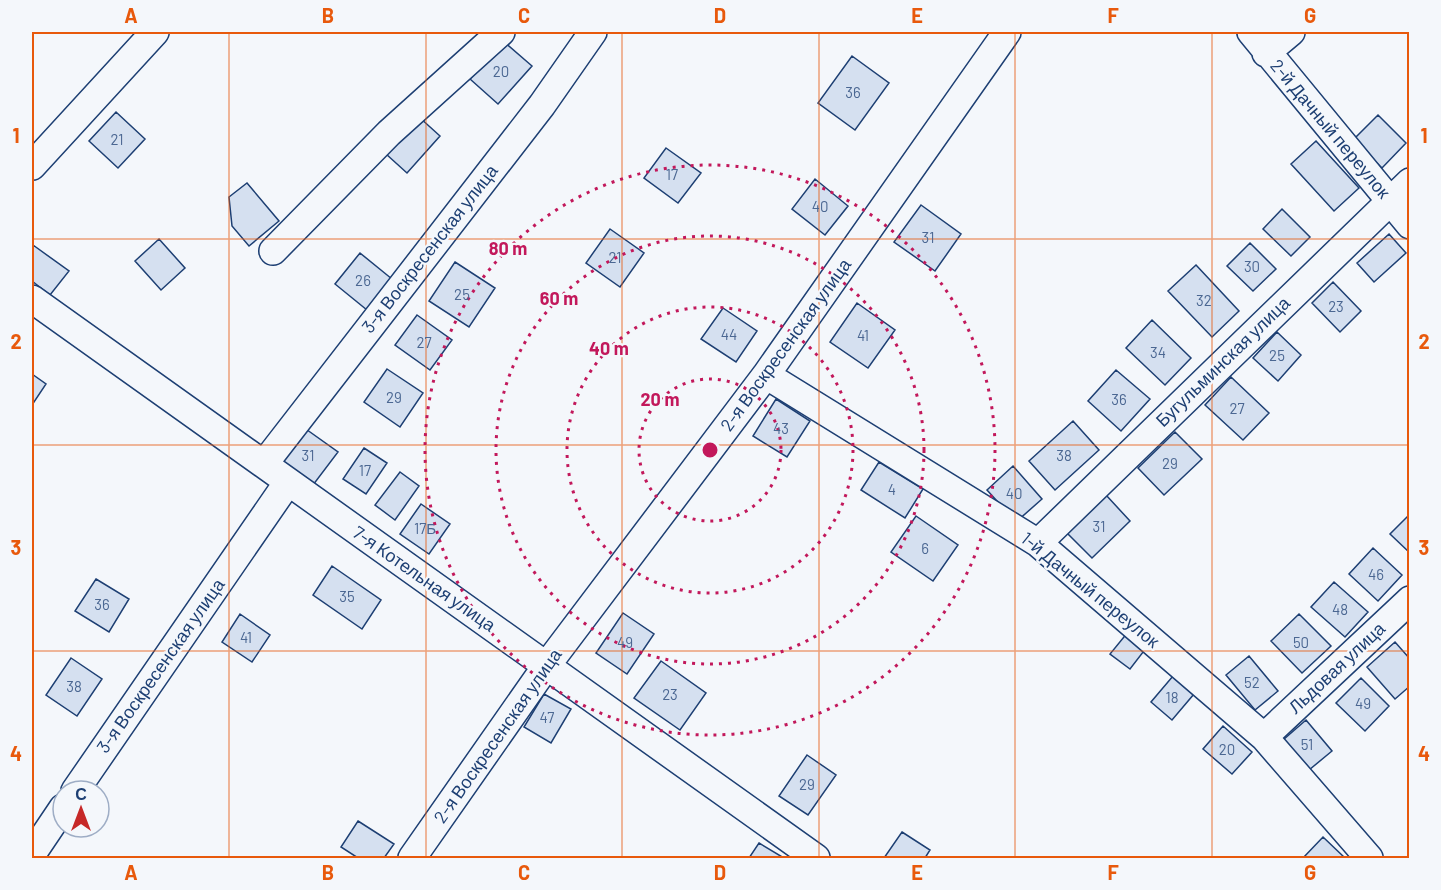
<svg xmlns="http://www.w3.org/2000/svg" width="1441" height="890" viewBox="0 0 1441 890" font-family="Barlow,sans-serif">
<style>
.building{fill:#d5e0f0;stroke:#1d3f73;stroke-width:1.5}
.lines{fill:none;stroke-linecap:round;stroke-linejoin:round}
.minor-casing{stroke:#1d3f73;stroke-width:30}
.minor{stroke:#f4f7fb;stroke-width:27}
.grid{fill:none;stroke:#e8590c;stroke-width:1.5;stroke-opacity:0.55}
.ring{fill:none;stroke:#c2185b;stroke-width:3;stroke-dasharray:3 6}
.labels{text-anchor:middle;stroke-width:4.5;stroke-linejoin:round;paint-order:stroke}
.number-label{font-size:15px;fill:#4b6792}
.street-label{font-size:18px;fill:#1d3f73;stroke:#f4f7fb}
.centre{fill:#c2185b;stroke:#f4f7fb;stroke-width:3}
.ring-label{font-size:18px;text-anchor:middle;font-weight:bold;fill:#c2185b;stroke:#f4f7fb;stroke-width:4.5;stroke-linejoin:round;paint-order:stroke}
.neatline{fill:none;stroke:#e8590c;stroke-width:2}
.grid-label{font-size:20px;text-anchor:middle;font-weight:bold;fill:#e8590c}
</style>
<rect width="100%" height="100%" fill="#f4f7fb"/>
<path class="building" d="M503,41L532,66L498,104L470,79Z
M852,56L889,83L855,130L818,103Z
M116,112L145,139L118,168L89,141Z
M1378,115L1406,143L1382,168L1353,140Z
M419,117L440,136L407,173L386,154Z
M1316,141L1359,188L1334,211L1291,164Z
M666,148L701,173L678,203L644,178Z
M815,179L848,206L825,235L792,209Z
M247,183L279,221L249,246L232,226L229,197Z
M921,205L961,234L935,271L894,242Z
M1282,209L1310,237L1291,256L1263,229Z
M610,229L644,253L620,287L586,263Z
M1389,234L1406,253L1374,282L1357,263Z
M159,239L185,268L161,290L135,261Z
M1250,243L1276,269L1253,291L1227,266Z
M33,245L69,271L50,295L32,281Z
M360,253L392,279L367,310L335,284Z
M455,262L495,288L469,327L429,301Z
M1196,265L1239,311L1212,337L1168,291Z
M1333,282L1361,311L1340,332L1312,303Z
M857,303L895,330L868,368L830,342Z
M723,308L757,331L736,362L701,339Z
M417,315L452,340L430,370L395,345Z
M1152,320L1191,358L1165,385L1126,348Z
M1277,332L1301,355L1278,381L1253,358Z
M387,369L423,393L400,427L364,402Z
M1116,370L1150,399L1121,431L1088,401Z
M32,374L46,384L32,405Z
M1231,377L1269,413L1243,440L1205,405Z
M776,399L810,421L787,457L753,436Z
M1073,421L1099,450L1055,490L1029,461Z
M303,427L338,452L313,485L278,461Z
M1175,432L1202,459L1164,495L1138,468Z
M364,448L387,463L366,494L343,479Z
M879,462L923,489L905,518L861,490Z
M1013,466L1042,499L1016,522L987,490Z
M400,472L419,486L395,520L375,505Z
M1106,495L1130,521L1092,558L1067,533Z
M421,504L450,524L429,554L400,534Z
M1410,514V553L1390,534Z
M916,516L958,545L933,581L891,552Z
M1373,548L1402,575L1378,601L1349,574Z
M332,566L381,600L362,629L313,595Z
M96,579L129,599L109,632L75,611Z
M1334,582L1368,612L1345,637L1311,607Z
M623,613L654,634L627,674L596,653Z
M240,614L270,635L252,662L222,642Z
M1299,614L1331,646L1302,673L1271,641Z
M1128,632L1147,647L1130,669L1110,654Z
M1395,642L1410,659V686L1395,699L1367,667Z
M1249,656L1278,691L1255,710L1226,675Z
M71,658L102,679L77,716L46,695Z
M661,661L706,693L680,730L634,698Z
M1173,676L1194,694L1172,720L1151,702Z
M1361,678L1389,706L1365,731L1336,703Z
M544,694L571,709L551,743L524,727Z
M1306,720L1332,751L1309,770L1283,740Z
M1223,726L1252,752L1232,774L1203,749Z
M807,755L836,775L808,815L779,796Z
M358,821L394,844L384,858H358L341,847Z
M902,832L930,850L925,858H884Z
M1323,837L1345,858H1303Z
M759,843L784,858H749Z"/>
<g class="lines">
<defs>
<path id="minor" d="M1251,32L1410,225
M1266,53L1291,32
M32,166L155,32
M273,251L389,133L501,32
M32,299L816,858
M766,375L1038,543L1264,737L1369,858
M264,464L542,105L593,32
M1038,543L1410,182
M1264,737L1410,600
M75,791L288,482
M32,854L63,808
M412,858L547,665L766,375L1007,32"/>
</defs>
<use href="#minor" class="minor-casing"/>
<use href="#minor" class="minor"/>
</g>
<path class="grid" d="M229,32V858M426,32V858M622,32V858M819,32V858M1015,32V858M1212,32V858M32,239H1410M32,445H1410M32,651H1410"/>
<g class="ring">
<circle cx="710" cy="450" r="71"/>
<circle cx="710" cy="450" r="143"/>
<circle cx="710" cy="450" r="214"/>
<circle cx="710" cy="450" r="285"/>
</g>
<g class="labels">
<g class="number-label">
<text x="501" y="77">20</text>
<text x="853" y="98">36</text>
<text x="117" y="145">21</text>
<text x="672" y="180">17</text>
<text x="820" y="212">40</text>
<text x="928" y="243">31</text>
<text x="615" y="263">21</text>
<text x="1252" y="272">30</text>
<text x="363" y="286">26</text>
<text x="462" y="300">25</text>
<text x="1204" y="306">32</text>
<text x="1336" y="312">23</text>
<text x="729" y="340">44</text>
<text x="863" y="341">41</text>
<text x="424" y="348">27</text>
<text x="1158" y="358">34</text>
<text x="1277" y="361">25</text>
<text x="394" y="403">29</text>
<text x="1119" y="405">36</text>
<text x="1237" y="414">27</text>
<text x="781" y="434">43</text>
<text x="308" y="461">31</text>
<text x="1064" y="461">38</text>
<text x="1170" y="469">29</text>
<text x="365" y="476">17</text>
<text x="892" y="495">4</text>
<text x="1014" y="499">40</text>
<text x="1099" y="532">31</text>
<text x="425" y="534">17Б</text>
<text x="925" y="554">6</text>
<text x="1376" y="580">46</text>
<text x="347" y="602">35</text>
<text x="102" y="610">36</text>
<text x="1340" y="615">48</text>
<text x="246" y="643">41</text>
<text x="625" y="648">49</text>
<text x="1301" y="648">50</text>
<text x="1252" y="688">52</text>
<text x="74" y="692">38</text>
<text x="670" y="700">23</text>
<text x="1172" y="703">18</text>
<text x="1363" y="709">49</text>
<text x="547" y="723">47</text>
<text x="1307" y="750">51</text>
<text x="1227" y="755">20</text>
<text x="807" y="790">29</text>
</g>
<g class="street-label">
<text transform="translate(1330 129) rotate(50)" y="6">2-й Дачный переулок</text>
<text transform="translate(430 249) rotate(-52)" y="6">3-я Воскресенская улица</text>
<text transform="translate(786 345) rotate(-54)" y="6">2-я Воскресенская улица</text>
<text transform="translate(1223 362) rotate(-44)" y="6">Бугульминская улица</text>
<text transform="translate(424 579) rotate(35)" y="6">7-я Котельная улица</text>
<text transform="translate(1090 590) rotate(39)" y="6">1-й Дачный переулок</text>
<text transform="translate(161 666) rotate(-55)" y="6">3-я Воскресенская улица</text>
<text transform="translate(1337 668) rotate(-43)" y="6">Льдовая улица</text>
<text transform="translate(498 736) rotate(-55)" y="6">2-я Воскресенская улица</text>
</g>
</g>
<circle cx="710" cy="450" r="9" class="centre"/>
<g class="ring-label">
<text x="508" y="255">80 m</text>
<text x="559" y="305">60 m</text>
<text x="609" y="355">40 m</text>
<text x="660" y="406">20 m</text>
</g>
<rect width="1441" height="890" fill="none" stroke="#f4f7fb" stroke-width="66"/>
<g transform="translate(81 809)"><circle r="28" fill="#f4f7fb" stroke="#9eadc5" stroke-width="1.5"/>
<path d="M0-4.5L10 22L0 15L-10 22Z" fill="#c62828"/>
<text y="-9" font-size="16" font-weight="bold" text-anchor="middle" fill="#1d3f73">С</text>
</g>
<rect x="33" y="33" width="1375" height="824" class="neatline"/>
<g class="grid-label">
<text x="131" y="23">A</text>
<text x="328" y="23">B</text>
<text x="524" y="23">C</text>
<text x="720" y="23">D</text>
<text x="917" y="23">E</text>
<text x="1113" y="23">F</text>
<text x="1310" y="23">G</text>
<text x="16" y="143">1</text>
<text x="1424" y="143">1</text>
<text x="16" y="349">2</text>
<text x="1424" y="349">2</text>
<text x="16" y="555">3</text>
<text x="1424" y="555">3</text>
<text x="16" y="761">4</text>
<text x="1424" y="761">4</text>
<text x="131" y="880">A</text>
<text x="328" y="880">B</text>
<text x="524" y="880">C</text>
<text x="720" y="880">D</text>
<text x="917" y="880">E</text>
<text x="1113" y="880">F</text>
<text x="1310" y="880">G</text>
</g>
</svg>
